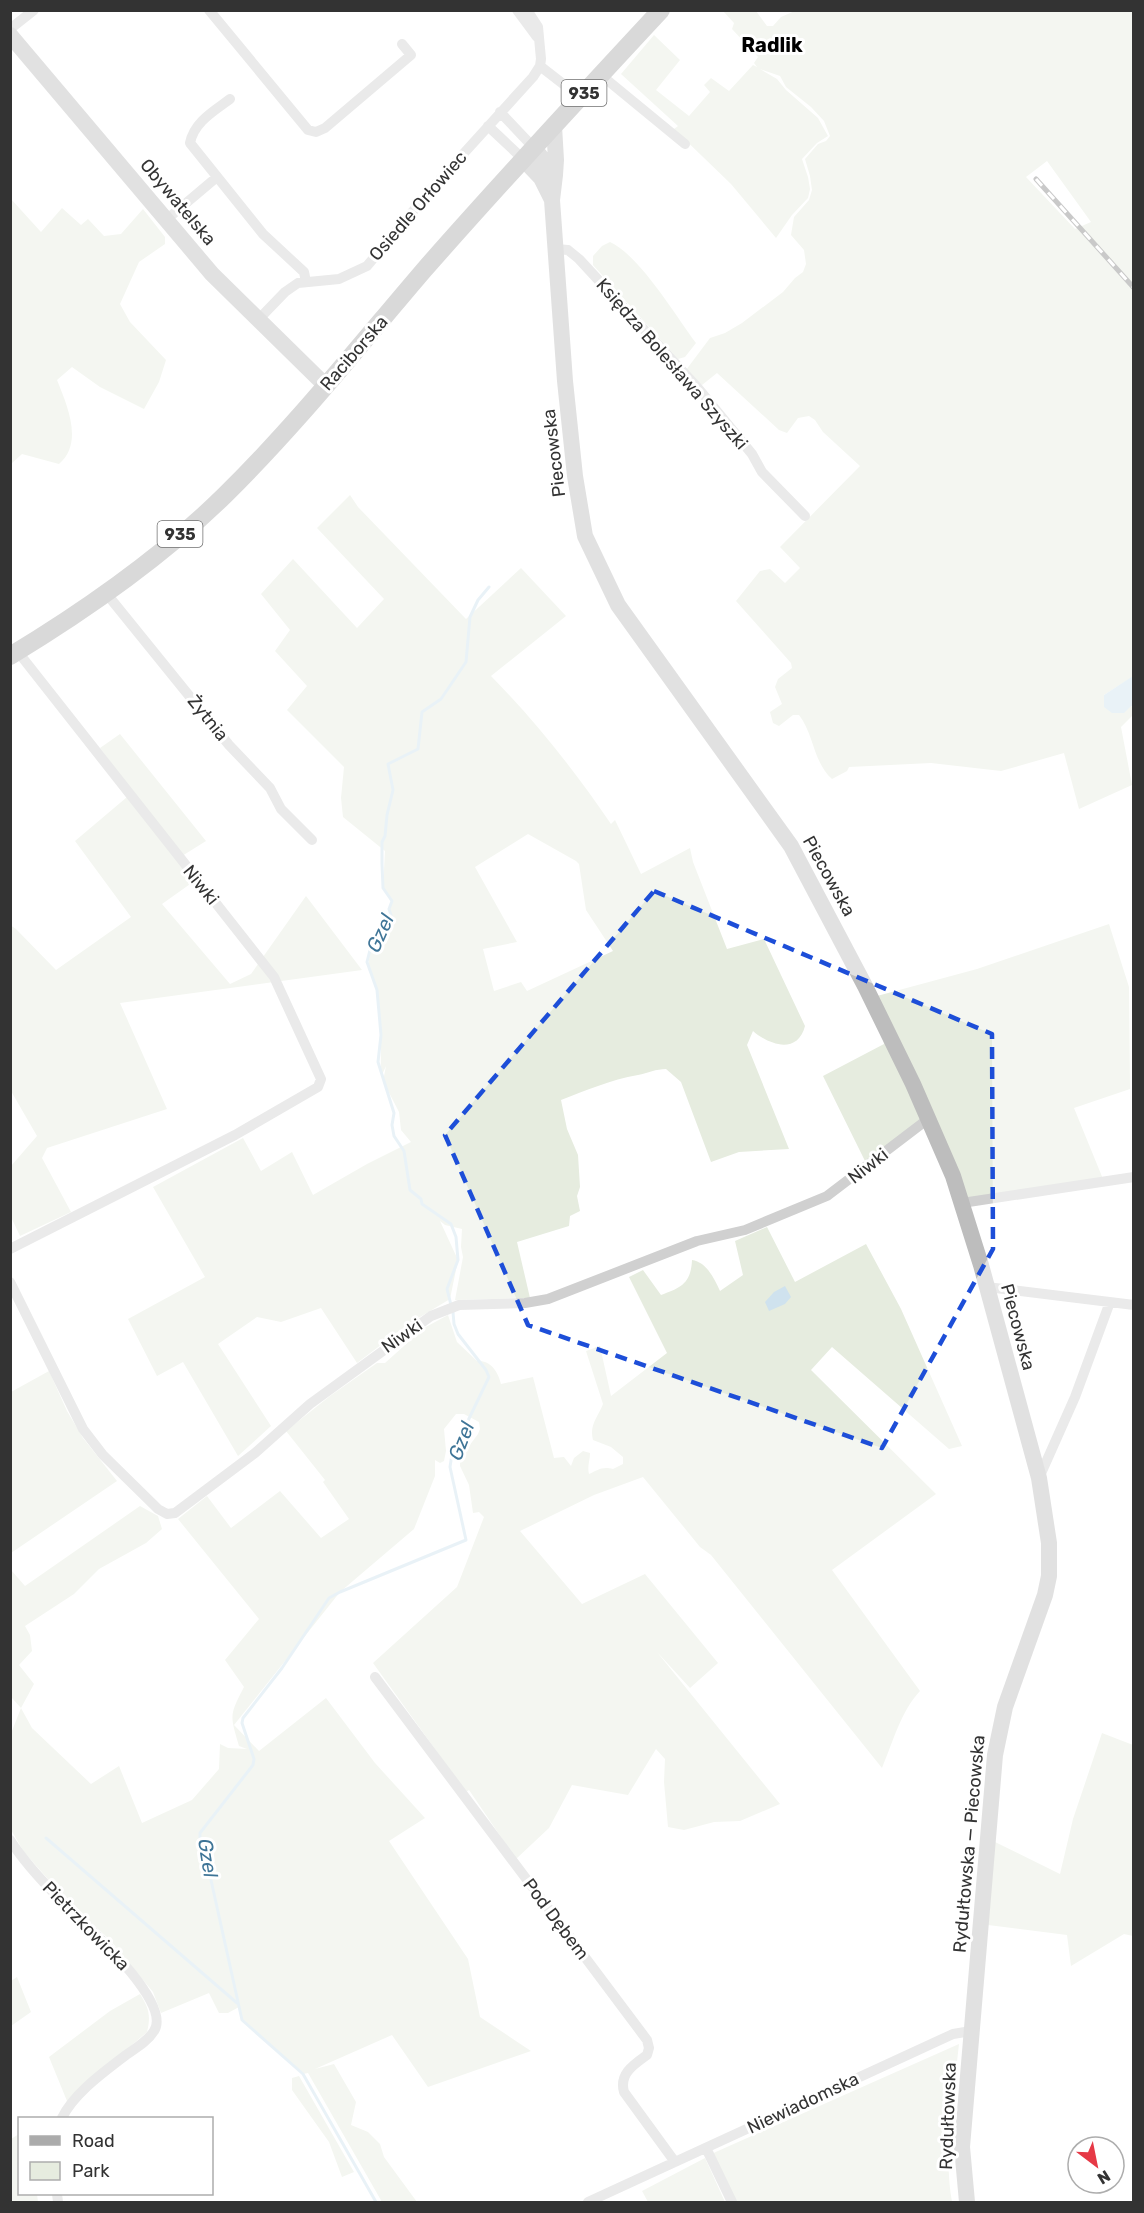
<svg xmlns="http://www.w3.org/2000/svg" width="1144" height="2213" viewBox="0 0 1144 2213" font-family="Rubik,sans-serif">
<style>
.green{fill:#e6ecdf;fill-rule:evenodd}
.water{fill:#cfe2ee}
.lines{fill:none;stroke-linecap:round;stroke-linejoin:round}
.stream{stroke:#cfe2ee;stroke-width:3}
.street{stroke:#d0d0d0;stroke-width:10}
.secondary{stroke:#bdbdbd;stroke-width:16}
.primary{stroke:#ababab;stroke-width:18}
.rail-casing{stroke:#888;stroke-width:5}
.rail{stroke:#fff;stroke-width:3;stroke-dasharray:9;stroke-linecap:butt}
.marked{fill:none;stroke:#1d4ed8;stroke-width:4.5;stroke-dasharray:12 8;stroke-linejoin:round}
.labels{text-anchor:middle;stroke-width:6;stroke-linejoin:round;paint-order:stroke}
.shield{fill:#fff;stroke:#707070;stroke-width:1.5}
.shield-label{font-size:16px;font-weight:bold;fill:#333}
.street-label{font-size:18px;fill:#333;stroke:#fff}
.neighbourhood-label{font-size:20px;font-weight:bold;fill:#000;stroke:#fff}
.water-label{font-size:20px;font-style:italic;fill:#3f7597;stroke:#fff}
</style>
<rect width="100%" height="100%" fill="#fff"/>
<path class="green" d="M797,10L1133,11L1134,676L1104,695L1133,707V715L1121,727L1132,785L1079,809L1064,753L1001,771L931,763L849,767L847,771L832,779C813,762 814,734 799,715H793L779,726L773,723L770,712L782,704L775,687L778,679L792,668L791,663L736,601L760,571L770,569L785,583L800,568L780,547L860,466L823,432L815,420L809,416L798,418L787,433L779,430L717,373L702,385L686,370L710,338L725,333L742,323L783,292L795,278L803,272L806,264L804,250L791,235L794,217L809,200L812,190L810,176L805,159L818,144L826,141L830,136L824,121L811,107L786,87L780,76L760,69L777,79L786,90L818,118L828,136L817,143L802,159L808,177L810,189L808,198L792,215L776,238L731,184L674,129L678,126L621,74L654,35L680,60L656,90L689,116L710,92L704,85L711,78L729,91L753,65L757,67L754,63L758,57L732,29L734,23L723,11H756L767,26H773L781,17ZM1047,161L1091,222L1075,229L1026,177Z
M11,199L41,232L62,208L81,225L88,219L104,236L121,234L143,209L165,237V244L139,262L120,304L130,322L166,360L159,382L144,409L100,387L72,367L57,380C67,405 84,443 59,464L22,454L11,464Z
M610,242C640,256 675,315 696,343L685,357L678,359L593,265V256L602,246Z
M350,495L358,507L466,619L521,568L566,616L491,676C536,722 575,771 611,824L615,820L641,874L690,848L693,862L727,949L764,939L805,1026C798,1054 770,1046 753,1031L747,1045L789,1149L739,1152L711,1162L681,1082L666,1069C656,1069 648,1073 638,1075C610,1080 587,1090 561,1100L567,1129L578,1155L580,1187L577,1196L580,1211L570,1216L569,1226L517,1242L530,1298L455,1300L463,1257L461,1247L462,1229L445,1225L440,1221L458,1260L450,1299L410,1323L357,1363L321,1308L281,1322L257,1317L218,1344L271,1426L238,1456L183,1362L157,1376L128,1319L205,1277L153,1187L243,1138L261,1171L292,1152L313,1195L367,1164L411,1142L401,1130L399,1112L383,1081L386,1066L381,1077C380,1047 385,993 368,969L370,950L388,924L391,915L389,909L392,901L383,888L385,851L343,817L341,798L344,767L287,710L307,686L275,651L290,630L261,594L293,559L357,628L384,599L317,528ZM528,834L576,861L579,864L586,910L613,951L527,991L521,982L494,991L483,949L517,942L475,867Z
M120,734L206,841L182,856L193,882L162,904L230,984L251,974L306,896L362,970L120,1003L167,1109L47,1148L42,1158L71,1212L20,1236L11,1217V1166L37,1136L11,1091L10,925L16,929L56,970L131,917L75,841L133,792L100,748Z
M1109,924L1129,987L1130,1089L1074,1108L1103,1179L962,1203L922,1124L865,1161L823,1076L884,1044L877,996L977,969Z
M767,1227L795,1282L866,1244L901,1309L962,1446L949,1449L832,1347L811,1370L936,1494L832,1570L920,1691C901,1711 893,1742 882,1768L711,1555L700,1547L643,1477L594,1495L520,1531L582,1604L645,1574L718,1663L690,1688L657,1652L780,1804L740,1821L714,1822L684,1830L668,1827L664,1782L665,1759L656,1749L628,1795L572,1785L549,1828L516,1859L469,1790L466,1792L373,1663L457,1587L484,1517L479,1512L473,1513L469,1485L460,1466V1458L478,1434L480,1429L479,1422L464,1414H456L444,1429L446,1451L444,1461L440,1463L435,1460V1476L414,1529L340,1592L234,1725L259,1751L326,1698L375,1763L425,1818L389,1841L468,1959L480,2017L531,2051L428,2087L392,2035L315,2069L334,2064L356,2102L351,2125L368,2132L380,2144L384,2157L417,2202H382L308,2073L303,2074L242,2020L239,2007L228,2013H219L209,1993L161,2013L153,1992L111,1941L63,1896L24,1852L10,1828V1736L21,1708L11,1697V1570L25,1586L140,1506L158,1516L162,1529L146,1543L99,1569L74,1594L25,1626L30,1635L32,1651L19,1665L34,1684L21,1708L32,1728L91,1784L119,1766L142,1823L192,1800L219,1769L220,1744L228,1748L247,1749L239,1746C230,1715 229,1716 244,1687L225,1660L259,1619L178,1519L207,1496L231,1528L280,1491L321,1538L349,1519L323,1482L325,1480L286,1431L330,1396L377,1363H385L424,1328L448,1315L457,1342L477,1361C490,1360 498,1371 501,1384L533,1377L554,1458L564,1457L571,1466L574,1458L583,1451L590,1453C590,1461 587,1466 589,1474C598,1470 602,1466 613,1469L623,1464V1457L611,1447L593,1440C589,1425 598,1417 603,1404L586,1351L600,1346L611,1396L667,1353L629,1277L643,1270L661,1295C680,1288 691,1284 692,1260C707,1262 715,1280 720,1291L743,1275L735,1241Z
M49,1371L67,1411L83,1438L117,1481L11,1553V1392Z
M1102,1733L1133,1745V1936L1124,1934L1071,1966L1067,1935L988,1925L995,1842L1060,1874L1073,1819Z
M17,1977L31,2012L11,2026V1981Z
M140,1994C149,2008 151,2016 147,2032L67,2101L49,2057L110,2011Z
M959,2044C954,2093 943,2154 952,2202H736L709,2155Z
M299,2076L354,2172L342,2177L329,2142L292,2090V2078Z
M19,2134L20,2194H37L38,2202H11V2139Z
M705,2158L725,2202H648L642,2191Z"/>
<path class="water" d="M1133,676V707L1131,706L1124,713H1112L1104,707V695Z
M785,1286L791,1297L785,1304L769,1311L765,1302L774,1292Z"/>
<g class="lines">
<path class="stream" d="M451,1305L447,1289L458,1260L456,1237L451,1224L422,1204L421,1199L410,1190L404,1151L394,1136L392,1125L394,1113L378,1062L381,1035L377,990L367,962L370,950L388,924L391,915L389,909L392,901L383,888L382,864V842L385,836L387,815L393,790L388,764L418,749L422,712L441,699L466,662L470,617L478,600L489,587
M46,1838L237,2003
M376,2202L303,2074L242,2020L205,1853L200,1841V1833L253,1765L254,1759L242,1723L243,1718L282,1668L329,1598L340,1592L466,1540L450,1467L452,1454L489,1377L486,1370L458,1334L454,1324L453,1312"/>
<path class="street" d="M209,10L308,130L316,132L325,128L411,55L402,44
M517,10L537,37
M10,29L34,10
M540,66L567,87
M601,75L685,144
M230,99C214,111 194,122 190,143L263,234L304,272L306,282
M500,112L534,148
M488,126L523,159
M166,220L217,177
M556,249L568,250L579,259L697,387L752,454L762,472L805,516
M258,320L285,292L298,283L339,279L367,266L435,185L533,77L540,66L541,59L538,27L527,10
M106,593L229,745L270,788L281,809L312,840
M962,1203L1134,1177
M10,1249L235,1135L318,1087L321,1079L274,977L18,652
M10,1282L83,1429L103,1455L158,1509L167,1514L175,1513L255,1453L310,1404L431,1316L459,1305L525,1303L548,1299L697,1241L745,1230L827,1196L928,1119
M987,1287L1134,1305
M1039,1478L1075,1397L1110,1302
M375,1677L647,2040L649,2048L647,2055C633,2065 619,2074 624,2092L675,2162
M10,1840C23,1860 40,1879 57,1896C77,1917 174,2001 154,2031C148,2041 136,2048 126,2055C104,2072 74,2093 62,2118
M706,2148L732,2202
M57,2194L58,2202
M588,2202L953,2034L971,2031"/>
<path class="secondary" d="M10,35L212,274L326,386
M554,126L556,160L555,175
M534,148L555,175L552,200L565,381L575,476L585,536L618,605L791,846L865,986L913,1084L953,1176L981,1265L1039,1478L1049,1543V1576L1045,1595L1005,1707L995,1755L962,2147L967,2202
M523,159L541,178L552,200"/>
<path class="primary" d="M10,656C86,610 161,558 225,495C296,425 359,346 424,270C501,182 581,96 661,10"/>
<defs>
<path id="rail" d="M1036,179L1134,288"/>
</defs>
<use href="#rail" class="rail-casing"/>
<use href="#rail" class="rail"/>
</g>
<path d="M0 0H1144V2213H0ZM654,891L992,1034L993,1249L882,1448L528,1325L445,1135Z" fill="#fff" fill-opacity=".55" fill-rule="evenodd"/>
<path class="marked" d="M654,891L992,1034L993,1249L882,1448L528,1325L445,1135Z"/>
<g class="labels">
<g class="shield">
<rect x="561.5" y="80" width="45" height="26" rx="4.5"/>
<rect x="157.5" y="521" width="45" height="26" rx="4.5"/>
</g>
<g class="shield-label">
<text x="584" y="99">935</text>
<text x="180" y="540">935</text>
</g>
<g class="street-label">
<text transform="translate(178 202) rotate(50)" y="6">Obywatelska</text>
<text transform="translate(418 206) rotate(-49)" y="6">Osiedle Orłowiec</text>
<text transform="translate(354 353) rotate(-49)" y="6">Raciborska</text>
<text transform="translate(672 364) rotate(49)" y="6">Księdza Bolesława Szyszki</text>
<text transform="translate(554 453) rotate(-97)" y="6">Piecowska</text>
<text transform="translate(208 718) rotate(51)" y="6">Żytnia</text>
<text transform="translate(829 876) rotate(61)" y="6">Piecowska</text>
<text transform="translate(201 885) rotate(51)" y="6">Niwki</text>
<text transform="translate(868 1166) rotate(-38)" y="6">Niwki</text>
<text transform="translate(1018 1327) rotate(75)" y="6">Piecowska</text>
<text transform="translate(402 1336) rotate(-35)" y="6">Niwki</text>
<text transform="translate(969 1844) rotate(-85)" y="6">Rydułtowska — Piecowska</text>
<text transform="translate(556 1919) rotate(53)" y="6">Pod Dębem</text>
<text transform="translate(86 1926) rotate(46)" y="6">Pietrzkowicka</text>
<text transform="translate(803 2103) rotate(-25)" y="6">Niewiadomska</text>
<text transform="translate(948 2116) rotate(-88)" y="6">Rydułtowska</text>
</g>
<g class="neighbourhood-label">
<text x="772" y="52">Radlik</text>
</g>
<g class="water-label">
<text transform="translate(380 933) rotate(-66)" y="7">Gzel</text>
<text transform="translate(461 1441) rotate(-69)" y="7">Gzel</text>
<text transform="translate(208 1858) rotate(81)" y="7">Gzel</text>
</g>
</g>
<rect width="1144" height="2213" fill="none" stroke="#333333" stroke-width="24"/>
<rect x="18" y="2117" width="195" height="78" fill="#ffffff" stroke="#adadad" stroke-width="1.5"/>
<rect x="30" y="2136" width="30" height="9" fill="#ababab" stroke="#adadad" stroke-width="1.5"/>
<text x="72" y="2147" font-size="18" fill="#333333">Road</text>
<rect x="30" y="2162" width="30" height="18" fill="#e6ecdf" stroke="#adadad" stroke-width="1.5"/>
<text x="72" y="2177" font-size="18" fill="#333333">Park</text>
<g transform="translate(1096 2165) rotate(148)"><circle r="28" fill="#ffffff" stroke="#adadad" stroke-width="1.5"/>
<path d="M0-4.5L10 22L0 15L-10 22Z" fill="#e63946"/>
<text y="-9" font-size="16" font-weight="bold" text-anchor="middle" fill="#333333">N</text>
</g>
</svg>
